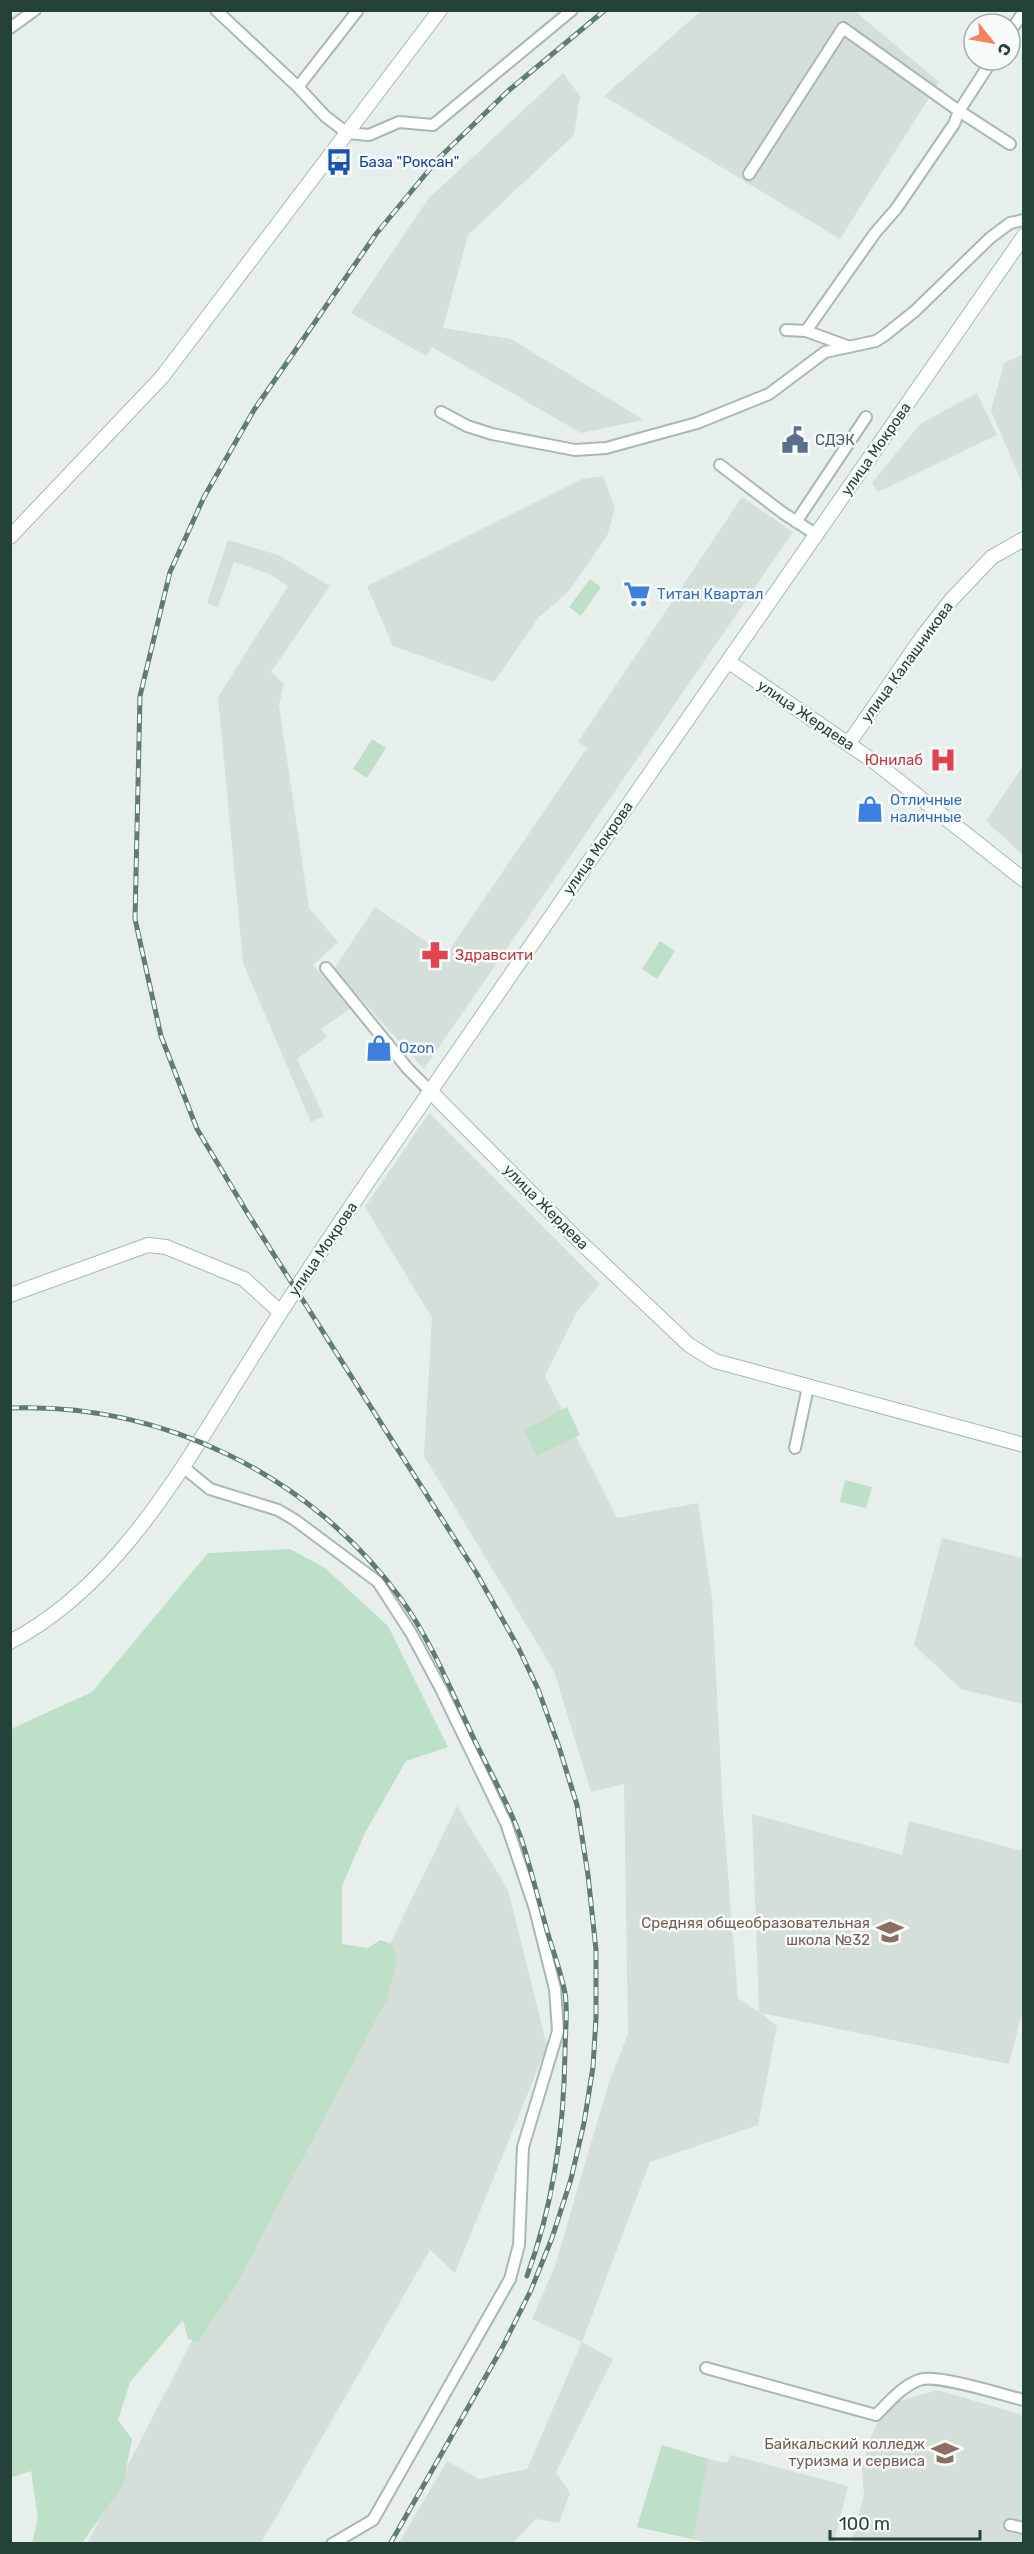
<svg xmlns="http://www.w3.org/2000/svg" width="1034" height="2554" viewBox="0 0 1034 2554" font-family="Rubik,sans-serif">
<style>
.built{fill:#d4dfda}
.green{fill:#bfe0c8}
.lines{fill:none;stroke-linecap:round;stroke-linejoin:round}
.street-casing{stroke:#a8b8b2;stroke-width:14}
.secondary-casing{stroke:#a4bbb3;stroke-width:16}
.street{stroke:#fff;stroke-width:10}
.secondary{stroke:#fff;stroke-width:14}
.rail-casing{stroke:#5f7d75;stroke-width:5}
.rail{stroke:#f7fbf9;stroke-width:3;stroke-dasharray:9;stroke-linecap:butt}
.labels{text-anchor:middle;stroke-width:5;stroke-linejoin:round;paint-order:stroke}
.transit-label{font-size:15px;fill:#164399;stroke:#f7fbf9;text-anchor:start}
.service-label{font-size:15px;fill:#4e5e75;stroke:#f7fbf9;text-anchor:start}
.street-label{font-size:15px;fill:#24423a;stroke:#f7fbf9}
.shop-label{font-size:15px;fill:#366cbe;stroke:#f7fbf9;text-anchor:start}
.health-label{font-size:15px;fill:#be3a42;stroke:#f7fbf9;text-anchor:end}
.education-label{font-size:15px;fill:#785e54;stroke:#f7fbf9;text-anchor:end}
</style>
<rect width="100%" height="100%" fill="#e6efeb"/>
<path class="built" d="M702,10L855,11L939,82L840,239L604,96Z
M563,73L580,96L574,135L468,235L443,328L511,339L644,420L581,433L432,347L426,356L351,313L429,198Z
M1023,354V485L991,411L1004,363Z
M977,393L997,435L878,492L872,483L920,424Z
M603,476L615,508L607,536L569,591L539,617L494,682L393,646L367,586L582,479Z
M742,497L793,532L424,1069L334,969L375,907L446,955L587,748L578,742Z
M228,540L278,555L330,586L271,672L284,684L279,705L309,908L338,942L313,965L351,1008L321,1029L327,1037L297,1059L324,1116L311,1122L243,963L218,697L288,586L270,574L234,562L218,607L207,603Z
M1023,766V855L986,821Z
M429,1113L600,1284L576,1313L545,1376L617,1518L698,1503L712,1598L723,1811L738,1998L759,2012L752,1814L902,1855L909,1821L1023,1851V2009L1009,2064L761,2013L777,2026L758,2125L650,2162L582,2342L613,2359L556,2472L570,2493L559,2523L536,2519L513,2543H399L447,2461L479,2479L527,2469L582,2342L532,2319L555,2266L609,2082L628,2034L624,1784L591,1792L554,1671L424,1456L432,1318L365,1207Z
M942,1538L1023,1558V1704L961,1689L914,1645Z
M457,1806L508,1890L547,2046L455,2273L430,2250L261,2543L87,2544L269,2192Z
M937,2390L1023,2415V2543L851,2544L864,2495L862,2468L871,2437L878,2422L897,2402Z
M662,2445L708,2459L727,2463L731,2455L848,2486L834,2543H709L637,2527Z"/>
<path class="green" d="M590,579L601,587L581,616L569,607Z
M372,739L386,748L367,778L353,769Z
M660,941L675,951L657,979L642,969Z
M567,1407L580,1435L537,1456L524,1430Z
M845,1480L872,1487L866,1508L840,1502Z
M290,1549L325,1568L388,1626L448,1747L406,1761L365,1833L342,1886V1944L368,1948L380,1940L392,1944L397,1961L387,1999L235,2287L198,2342L188,2339L183,2320L130,2382L118,2420L132,2439L123,2485L82,2543H32L38,2518L31,2471L10,2478L11,1729L92,1692L208,1553Z
M662,2445L708,2459L693,2539L637,2527Z"/>
<g class="lines">
<defs>
<path id="street" d="M216,10L298,87L325,116L347,133L369,135L399,122L433,125L572,10
M10,28L35,10
M1010,32L1024,11
M298,87L358,10
M749,174L843,28L959,111L1010,144
M786,330L806,331
M847,346L806,331L875,233L896,209L954,124L959,111L992,60
M441,412L467,426L492,434L575,450L606,448L697,423L769,394L825,352L876,341L885,335L915,311L990,238L1010,223L1024,220
M720,465L783,513L817,535
M796,522L866,417
M326,968L408,1069L430,1091
M795,1448L808,1387
M183,1467L210,1489L278,1510L295,1520L378,1582L411,1633L441,1689L506,1823L535,1909L555,1989L558,2031L523,2147L519,2245L510,2279L373,2520L332,2544
M706,2368L876,2415C889,2402 901,2387 919,2380C936,2373 1002,2395 1024,2400
M1010,2525L1024,2528"/>
<path id="secondary" d="M10,537L162,377L440,10
M729,662L876,763L1024,880
M849,743L923,636L952,599L992,557L1024,539
M430,1091L573,1235L689,1345L715,1361L1024,1445
M10,1295L148,1245L166,1247L244,1279L280,1312
M10,1642C121,1584 186,1461 251,1359C289,1298 330,1237 371,1177C587,862 806,550 1024,236"/>
</defs>
<use href="#street" class="street-casing"/>
<use href="#secondary" class="secondary-casing"/>
<use href="#street" class="street"/>
<use href="#secondary" class="secondary"/>
<defs>
<path id="rail" d="M10,1408C162,1402 312,1476 401,1599C433,1643 453,1696 477,1745C492,1776 511,1808 522,1841C531,1870 539,1901 547,1931C553,1951 561,1972 565,1993C568,2012 565,2033 565,2052C564,2130 554,2203 527,2276
M390,2544L502,2348L531,2290L552,2238L571,2179L584,2123L593,2067L596,2018V1950L588,1875L577,1805L559,1747L538,1689L518,1647L477,1574L248,1214L197,1129L161,1036L135,919L140,696L170,572L204,497L254,410L376,234L439,158L508,91L605,10"/>
</defs>
<use href="#rail" class="rail-casing"/>
<use href="#rail" class="rail"/>
</g>
<defs>
<symbol id="bus-bare" viewBox="-9 -9 18 18"><path d="M-5-6H5V4H4V6H2V4H-2V6H-4V4H-5ZM-3.5-4V0h7V-4ZM-3.5 1.2v1.5H-2V1.2ZM2 1.2v1.5H3.5V1.2Z" fill="#1a4fb4" stroke="#f7fbf9" stroke-width="2.5" paint-order="stroke"/></symbol>
<symbol id="civic-bare" viewBox="-9 -9 18 18"><path d="M-.6-6.5H3V-4.5H.6V-3L4-1V1h2V6H-6V1h2V-1L-.6-3ZM-1.2 2.5V6h2.4V2.5Z" fill="#5c6f8a" stroke="#f7fbf9" stroke-width="2.5" paint-order="stroke"/></symbol>
<symbol id="supermarket-bare" viewBox="-9 -9 18 18"><path d="M-6-5.5h2.5l.6 2H6L4.5 2H-2.5L-4.4-4H-6ZM-1.5 3.2a1.3 1.3 0 1 0 .1 0ZM3 3.2a1.3 1.3 0 1 0 .1 0Z" fill="#3f7fe0" stroke="#f7fbf9" stroke-width="2.5" paint-order="stroke"/></symbol>
<symbol id="hospital-bare" viewBox="-9 -9 18 18"><path d="M-5-5h3v3.5h4V-5h3V5h-3V1.5h-4V5h-3Z" fill="#e0444e" stroke="#f7fbf9" stroke-width="2.5" paint-order="stroke"/></symbol>
<symbol id="shop-bare" viewBox="-9 -9 18 18"><path d="M-5-2.5h2.3a2.7 3.5 0 0 1 5.4 0H5L5.5 6h-11ZM-1.5-2.5h3a1.5 2.3 0 0 0-3 0Z" fill="#3f7fe0" stroke="#f7fbf9" stroke-width="2.5" paint-order="stroke"/></symbol>
<symbol id="pharmacy-bare" viewBox="-9 -9 18 18"><path d="M-2-6h4v4h4v4h-4v4h-4v-4h-4v-4h4Z" fill="#e0444e" stroke="#f7fbf9" stroke-width="2.5" paint-order="stroke"/></symbol>
<symbol id="school-bare" viewBox="-9 -9 18 18"><path d="M0-5L7-2L0 1L-7-2ZM-4 1L0 2.5L4 1V4Q0 6-4 4Z" fill="#8d6e63" stroke="#f7fbf9" stroke-width="2.5" paint-order="stroke"/></symbol>
<symbol id="university-bare" viewBox="-9 -9 18 18"><path d="M0-5L7-2L0 1L-7-2ZM-4 1L0 2.5L4 1V4Q0 6-4 4Z" fill="#8d6e63" stroke="#f7fbf9" stroke-width="2.5" paint-order="stroke"/></symbol>
</defs>
<g fill-rule="evenodd">
<use href="#bus-bare" x="320" y="143" width="38" height="38"/>
<use href="#civic-bare" x="776" y="421" width="38" height="38"/>
<use href="#supermarket-bare" x="618" y="575" width="38" height="38"/>
<use href="#hospital-bare" x="924" y="741" width="38" height="38"/>
<use href="#shop-bare" x="851" y="790" width="38" height="38"/>
<use href="#pharmacy-bare" x="416" y="936" width="38" height="38"/>
<use href="#shop-bare" x="360" y="1029" width="38" height="38"/>
<use href="#school-bare" x="871" y="1913" width="38" height="38"/>
<use href="#university-bare" x="926" y="2434" width="38" height="38"/>
</g>
<g class="labels">
<g class="transit-label">
<text x="359" y="167">База "Роксан"</text>
</g>
<g class="service-label">
<text x="815" y="445">СДЭК</text>
</g>
<g class="street-label">
<text transform="translate(876 449) rotate(-55)" y="5">улица Мокрова</text>
<text transform="translate(907 662) rotate(-54)" y="5">улица Калашникова</text>
<text transform="translate(806 715) rotate(34)" y="5">улица Жердева</text>
<text transform="translate(598 848) rotate(-55)" y="5">улица Мокрова</text>
<text transform="translate(546 1207) rotate(45)" y="5">улица Жердева</text>
<text transform="translate(323 1249) rotate(-56)" y="5">улица Мокрова</text>
</g>
<g class="shop-label">
<text x="657" y="599">Титан Квартал</text>
<text x="890" y="805">Отличные<tspan x="890" dy="17">наличные</tspan></text>
<text x="399" y="1053">Ozon</text>
</g>
<g class="health-label">
<text x="923" y="765">Юнилаб</text>
<text x="455" y="960" text-anchor="start">Здравсити</text>
</g>
<g class="education-label">
<text x="870" y="1928">Средняя общеобразовательная<tspan x="870" dy="17">школа №32</tspan></text>
<text x="925" y="2449">Байкальский колледж<tspan x="925" dy="17">туризма и сервиса</tspan></text>
</g>
</g>
<rect width="1034" height="2554" fill="none" stroke="#24423a" stroke-width="24"/>
<g transform="translate(992 42) rotate(121)"><circle r="28" fill="#f7fbf9" stroke="#a3b1ad" stroke-width="1.5"/>
<path d="M0-4.5L10 22L0 15L-10 22Z" fill="#f4845f"/>
<text y="-9" font-size="16" font-weight="bold" text-anchor="middle" fill="#24423a">С</text>
</g>
<path d="M830 2530v9h150v-9" fill="none" stroke="#24423a" stroke-width="3"/>
<text x="839" y="2530" font-size="18" fill="#24423a" stroke="#f7fbf9" stroke-width="4.5" paint-order="stroke">100 m</text>
</svg>
